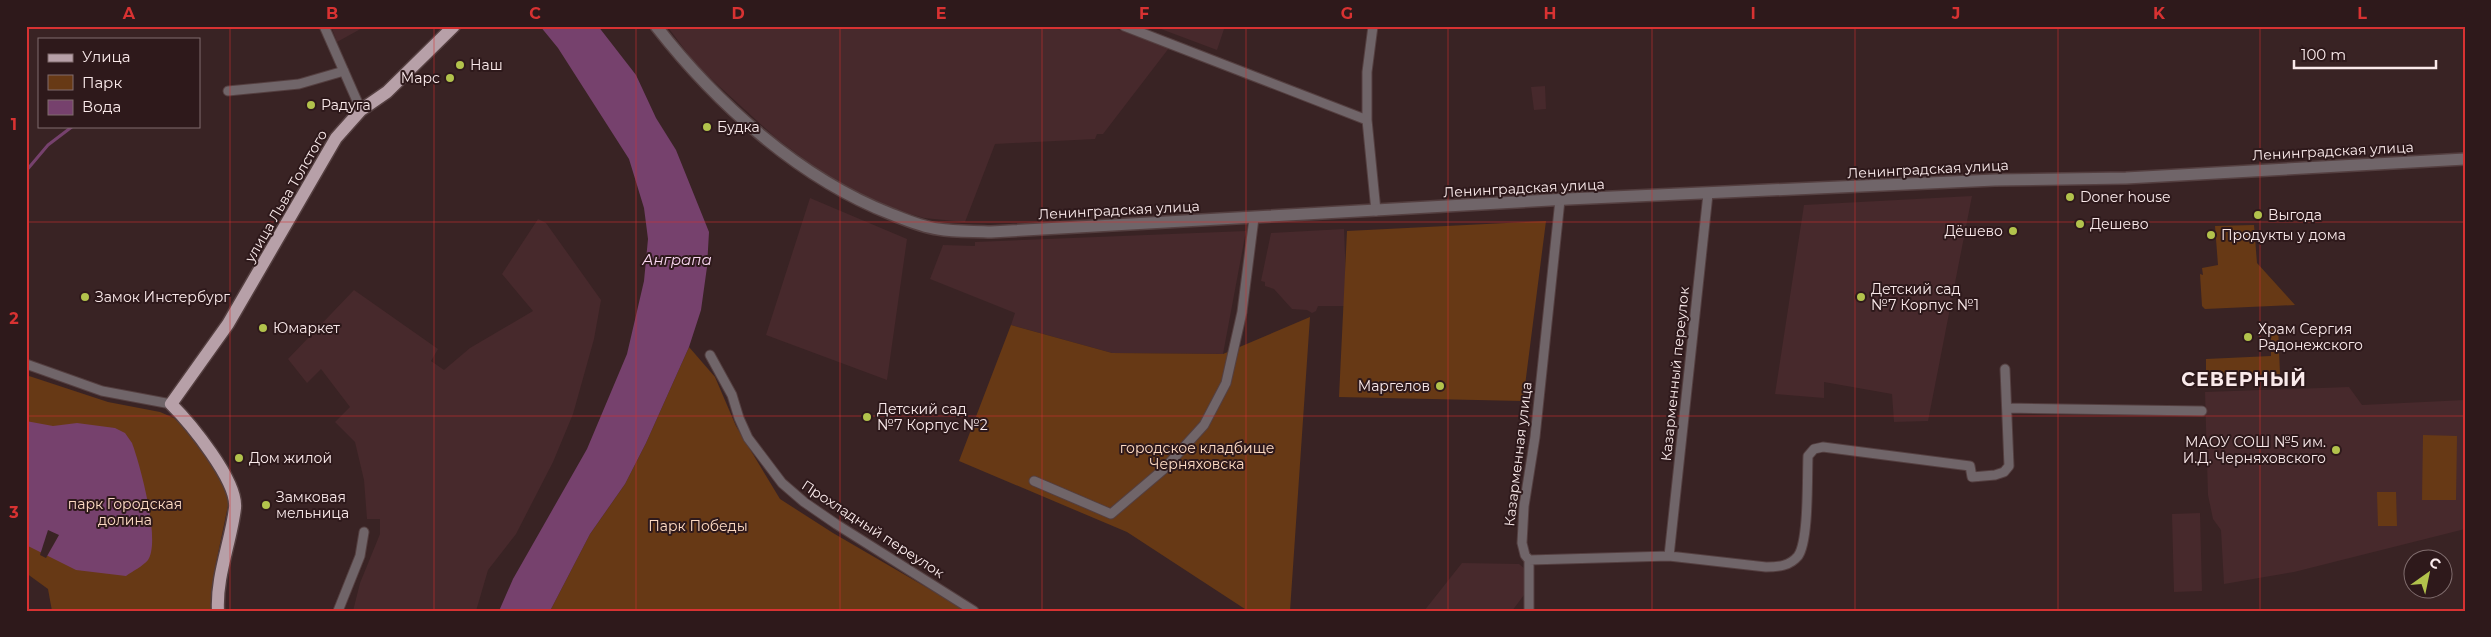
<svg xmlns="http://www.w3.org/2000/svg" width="2491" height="637" viewBox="0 0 2491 637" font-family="Montserrat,sans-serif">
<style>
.built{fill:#47292c}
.green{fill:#673915}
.water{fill:#76416d}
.pier{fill:#392324}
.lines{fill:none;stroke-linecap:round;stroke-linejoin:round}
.stream{stroke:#76416d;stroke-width:3}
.minor-casing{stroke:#543f40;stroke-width:11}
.tertiary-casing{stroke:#543f40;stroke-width:14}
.primary-casing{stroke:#543f40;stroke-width:15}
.minor{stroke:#706569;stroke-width:9}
.tertiary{stroke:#706569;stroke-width:11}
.primary{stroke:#b7a0a8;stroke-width:12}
.grid{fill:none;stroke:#d83232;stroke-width:1;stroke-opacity:0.55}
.poi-dot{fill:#b2c34c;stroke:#2e191b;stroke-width:2}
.labels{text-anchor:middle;stroke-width:4;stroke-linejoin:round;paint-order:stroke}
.poi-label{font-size:14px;fill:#faeaeb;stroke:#2e191b;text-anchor:start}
.street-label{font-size:14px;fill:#faeaeb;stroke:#2e191b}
.park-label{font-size:14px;fill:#fedbc4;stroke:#2e191b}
.water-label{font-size:15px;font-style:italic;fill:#f9d7f1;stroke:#2e191b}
.district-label{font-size:19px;font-weight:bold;letter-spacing:1px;fill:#faeaeb;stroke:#2e191b}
.neatline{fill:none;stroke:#d83232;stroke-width:2}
.grid-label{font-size:16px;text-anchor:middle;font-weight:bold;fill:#d83232}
</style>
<rect width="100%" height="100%" fill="#392324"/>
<path class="built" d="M331,26H366L337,42Z
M667,26H1108L1169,48L1103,134H1097L1095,139L995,144L965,222L924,218L878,205L819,170L777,139L697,66Z
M1153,26H1225L1217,50Z
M1545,86L1546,109L1534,110L1531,87Z
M1972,196L1928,421L1894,422L1892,394L1824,382V398L1775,394L1804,205Z
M810,198L907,239L887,380L766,335Z
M538,219L546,223L601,300L594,339L573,414L553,462L516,534L488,570L476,611H353L360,583L380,534V519H367L364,480L355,442L335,422L350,407L321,369L307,383L288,359L354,290L438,349L431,361L444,370L470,348L533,311L502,274Z
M1344,229L1347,306H1318L1316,311L1312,313L1307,310L1292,309L1274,289L1265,286V282L1261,281L1271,233Z
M1246,231L1223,354L1112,353L1011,325L1015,313L930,279L943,245L975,246V242Z
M2349,387L2362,405L2465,400V529L2294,572L2224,584L2221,530L2213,519L2208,495L2205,392Z
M2200,513L2202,591L2174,592L2172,514Z
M1462,563L1519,564L1525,569L1524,595L1512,611H1424Z"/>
<path class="green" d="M1546,221L1523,401L1339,397L1347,231Z
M2254,225L2257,263L2295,305L2205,309L2202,306L2200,274L2203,275L2202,268L2218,265L2215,226Z
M1310,317L1290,611H1248L1127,532L959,461L1011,325L1112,353L1223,354Z
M2271,326H2278L2280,374L2206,377V359L2271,356Z
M689,347L715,377L736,426L780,499L833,533L967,611H550L590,534L625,484L646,443Z
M26,375L108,402L160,412L174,418L191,433L219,475L229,501L216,563L212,611H52L48,589L26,573Z
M2423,435L2457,436L2456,500H2422Z
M2377,492H2396L2397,526H2378Z"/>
<path class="water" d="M540,26H598L636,75L656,118L676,150L709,232L707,267L701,310L689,347L646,443L625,484L590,534L550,611H499L513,579L587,449L627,354L644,281L648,239L644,208L629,159L558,48Z
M26,421L53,426L77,423L115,428L125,433L132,443C140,464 161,541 148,560C143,566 133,571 126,576L76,570L26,545Z"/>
<path class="pier" d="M48,530L59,535L46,558L40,555Z"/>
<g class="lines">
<path class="stream" d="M26,171L48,145L73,126"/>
<defs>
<path id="minor" d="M324,26L361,110
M1124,26L1367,120
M1373,26L1367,72V120L1376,211
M228,91L299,84L344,71
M710,355L732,395L739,418L748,438L782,483L804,502L836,524L974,611
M26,364L102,391L171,404
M2007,408L2202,411
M1034,481L1111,514L1164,469L1204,425L1226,383L1242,312L1254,218
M1669,556L1708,194
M1529,560L1669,556L1766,567C1778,567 1790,566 1798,556C1809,541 1807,477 1808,456L1814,449L1823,447L1970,466L1972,477L1995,475L2004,472L2009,466L2005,369
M1529,560L1525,555L1522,543L1524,506L1535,437L1560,200
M338,611L360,556L364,532
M1529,611V560"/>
<path id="tertiary" d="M656,26C716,103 799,178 891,214C906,220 922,227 938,229C955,232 974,231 991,232L1568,199L1995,180L2126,178L2465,159"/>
<path id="primary" d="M218,611C216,576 231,542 235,508C238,481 190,423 171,404L228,324L336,138L361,110L387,92L454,26"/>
</defs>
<use href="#minor" class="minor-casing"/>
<use href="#tertiary" class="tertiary-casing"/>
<use href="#primary" class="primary-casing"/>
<use href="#minor" class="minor"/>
<use href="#tertiary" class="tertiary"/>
<use href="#primary" class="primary"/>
</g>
<path class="grid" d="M230,26V611M434,26V611M636,26V611M840,26V611M1042,26V611M1246,26V611M1448,26V611M1652,26V611M1855,26V611M2058,26V611M2260,26V611M26,222H2465M26,416H2465"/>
<g class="poi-dot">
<circle cx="460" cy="65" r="5"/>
<circle cx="450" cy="78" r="5"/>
<circle cx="311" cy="105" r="5"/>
<circle cx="707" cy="127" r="5"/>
<circle cx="2070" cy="197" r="5"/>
<circle cx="2258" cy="215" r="5"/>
<circle cx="2080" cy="224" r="5"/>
<circle cx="2013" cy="231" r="5"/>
<circle cx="2211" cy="235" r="5"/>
<circle cx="85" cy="297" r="5"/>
<circle cx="1861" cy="297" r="5"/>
<circle cx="263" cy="328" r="5"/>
<circle cx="2248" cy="337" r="5"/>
<circle cx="1440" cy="386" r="5"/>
<circle cx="867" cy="417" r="5"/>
<circle cx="2336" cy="450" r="5"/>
<circle cx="239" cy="458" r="5"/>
<circle cx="266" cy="505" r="5"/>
</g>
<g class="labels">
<g class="poi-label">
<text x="470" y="70">Наш</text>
<text x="440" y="83" text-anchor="end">Марс</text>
<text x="321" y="110">Радуга</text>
<text x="717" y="132">Будка</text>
<text x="2080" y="202">Doner house</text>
<text x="2268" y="220">Выгода</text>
<text x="2090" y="229">Дешево</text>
<text x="2003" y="236" text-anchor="end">Дёшево</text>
<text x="2221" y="240">Продукты у дома</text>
<text x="1871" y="294">Детский сад<tspan x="1871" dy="16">№7 Корпус №1</tspan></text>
<text x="95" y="302">Замок Инстербург</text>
<text x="273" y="333">Юмаркет</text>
<text x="2258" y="334">Храм Сергия<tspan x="2258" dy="16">Радонежского</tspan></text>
<text x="1430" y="391" text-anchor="end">Маргелов</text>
<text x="877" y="414">Детский сад<tspan x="877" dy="16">№7 Корпус №2</tspan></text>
<text x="2326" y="447" text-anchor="end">МАОУ СОШ №5 им.<tspan x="2326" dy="16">И.Д. Черняховского</tspan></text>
<text x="249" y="463">Дом жилой</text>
<text x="276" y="502">Замковая<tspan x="276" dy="16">мельница</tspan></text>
</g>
<g class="street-label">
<text transform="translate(2333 151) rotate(-3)" y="5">Ленинградская улица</text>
<text transform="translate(1928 169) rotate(-3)" y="5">Ленинградская улица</text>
<text transform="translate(1524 188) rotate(-3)" y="5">Ленинградская улица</text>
<text transform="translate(286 196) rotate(-60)" y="5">улица Льва Толстого</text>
<text transform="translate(1119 210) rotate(-3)" y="5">Ленинградская улица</text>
<text transform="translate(1675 374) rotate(-84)" y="5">Казарменный переулок</text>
<text transform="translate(1518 454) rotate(-83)" y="5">Казарменная улица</text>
<text transform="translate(873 529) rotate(33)" y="5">Прохладный переулок</text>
</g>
<g class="park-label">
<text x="1197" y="453">городское кладбище<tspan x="1197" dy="16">Черняховска</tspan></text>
<text x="125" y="509">парк Городская<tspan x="125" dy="16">долина</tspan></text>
<text x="698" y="531">Парк Победы</text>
</g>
<g class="water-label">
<text x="677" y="265">Анграпа</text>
</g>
<g class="district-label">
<text x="2244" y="386">СЕВЕРНЫЙ</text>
</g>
</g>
<rect width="2491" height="637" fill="none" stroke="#2e191b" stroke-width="55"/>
<rect x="38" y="38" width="162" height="90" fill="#2e191b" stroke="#806d6e"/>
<rect x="48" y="54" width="25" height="8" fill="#b7a0a8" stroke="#806d6e"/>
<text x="82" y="62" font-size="15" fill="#faeaeb">Улица</text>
<rect x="48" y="75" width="25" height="15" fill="#673915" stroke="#806d6e"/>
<text x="82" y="88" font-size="15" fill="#faeaeb">Парк</text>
<rect x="48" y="100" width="25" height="15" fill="#76416d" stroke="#806d6e"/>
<text x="82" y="112" font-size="15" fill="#faeaeb">Вода</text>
<g transform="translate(2428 574) rotate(33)"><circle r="24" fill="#2e191b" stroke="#806d6e"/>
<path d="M0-4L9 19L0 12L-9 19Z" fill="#b2c34c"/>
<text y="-8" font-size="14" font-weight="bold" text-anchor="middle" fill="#faeaeb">С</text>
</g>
<path d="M2294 60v8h142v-8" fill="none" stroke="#faeaeb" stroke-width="2.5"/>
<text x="2301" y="60" font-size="15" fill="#faeaeb" stroke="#2e191b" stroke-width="4" paint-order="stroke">100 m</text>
<rect x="28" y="28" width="2436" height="582" class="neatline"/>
<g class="grid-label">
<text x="129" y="19">A</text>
<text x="332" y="19">B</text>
<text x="535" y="19">C</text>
<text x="738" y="19">D</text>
<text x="941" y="19">E</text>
<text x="1144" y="19">F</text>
<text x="1347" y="19">G</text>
<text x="1550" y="19">H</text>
<text x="1753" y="19">I</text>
<text x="1956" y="19">J</text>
<text x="2159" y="19">K</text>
<text x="2362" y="19">L</text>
<text x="14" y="130">1</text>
<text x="14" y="324">2</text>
<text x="14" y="518">3</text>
</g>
</svg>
